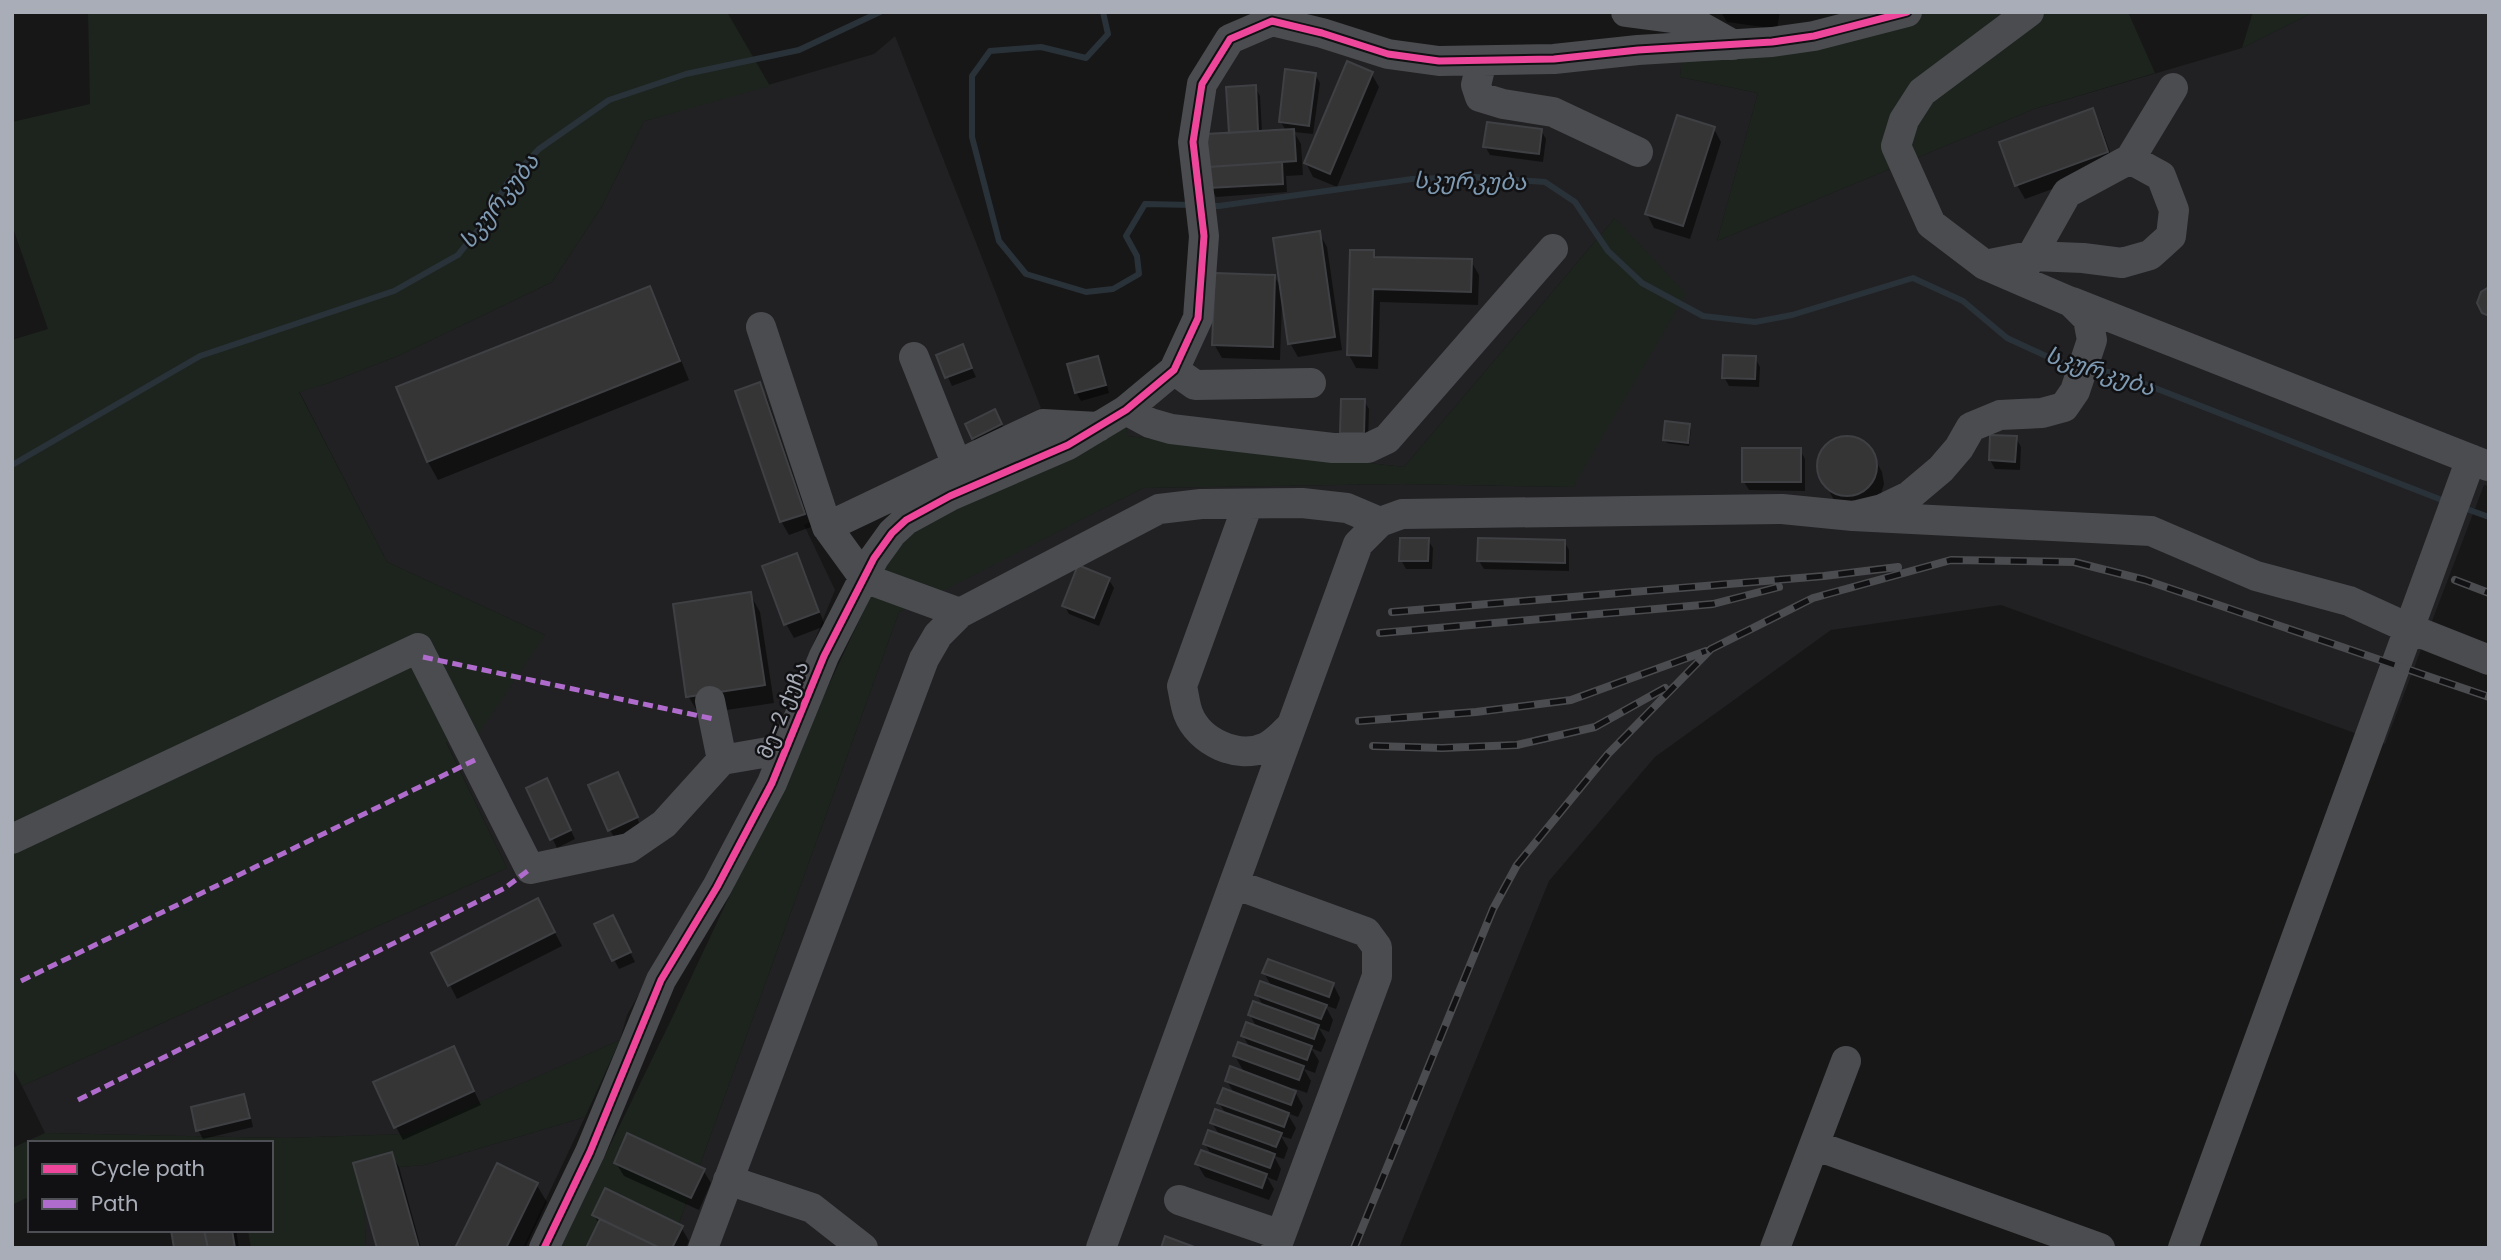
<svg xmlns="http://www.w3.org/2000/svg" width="2501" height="1260" viewBox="0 0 2501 1260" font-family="Poppins,'Noto Sans Georgian',sans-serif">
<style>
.built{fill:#212123}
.green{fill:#1d241e}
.shadow{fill:#0007}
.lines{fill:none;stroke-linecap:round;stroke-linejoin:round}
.stream{stroke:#2a3239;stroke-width:6}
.building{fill:#353536;stroke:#3f4043;stroke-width:2}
.minor{stroke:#4b4c50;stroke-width:30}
.rail-casing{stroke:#4b4c4f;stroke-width:8}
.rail{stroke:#111113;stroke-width:5;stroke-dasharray:16;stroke-linecap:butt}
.quiet{stroke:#b06ccc;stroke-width:5;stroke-dasharray:10 5;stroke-linecap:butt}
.cycleway-casing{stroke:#111113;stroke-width:11}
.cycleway{stroke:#ed469a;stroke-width:7}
.labels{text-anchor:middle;stroke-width:5;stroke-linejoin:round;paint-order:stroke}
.street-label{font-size:21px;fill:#a8adb8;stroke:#111113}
.water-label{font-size:23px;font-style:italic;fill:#7f9bb3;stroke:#111113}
</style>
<rect width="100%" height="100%" fill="#171717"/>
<path class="built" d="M2314,12H2489V486L2484,485L2385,744L2001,605L1831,630L1655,757L1549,881L1399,1248H670L899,612L1143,488L1402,484L1573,487L1615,218L1404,467L1127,436L1126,410L1198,318L1202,84L1272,21L1388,54L1683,47L1680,77L1758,93L1717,241L2034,109L2242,48Z
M895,36L1041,408L804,525L835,590L762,771L724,846L627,1015L620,1040L408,1134L285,1138L45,1133L22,1086L507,868L446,741L545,635L387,562L299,391L326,384L400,355L552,282L602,206L644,121L874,54Z
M585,1117L523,1248H366L362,1170L424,1165Z"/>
<path class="green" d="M88,12H727L770,86L644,121L602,206L552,282L400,355L326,384L299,392L387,562L545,635L479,733L446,742L507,868L22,1086L12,1066V340L48,329L12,225V122L90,104Z
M1907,12H2128L2155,73L2034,109L1717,241L1758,93L1680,77L1683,47Z
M2253,12H2314L2242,48Z
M1615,218L1686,294L1573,487L1402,484L1143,488L925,600L864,578L892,533L1126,410L1127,436L1404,467Z
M874,589L914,605L899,612L670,1248H560L672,1018Z
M620,1040L585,1117L424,1165L363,1170L366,1248H251L248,1230H271V1143H30V1205L26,1198L12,1205V1148L45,1133L285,1138L407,1134Z"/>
<path class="shadow" d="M1721,12H1780L1777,29L1727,22Z
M1371,73L1379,87L1337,187L1313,177L1306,163Z
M1315,74L1320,83L1313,134L1294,132L1301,144L1303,175L1286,176L1287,192L1216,197L1211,188L1208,135L1231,134L1255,87L1260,96L1262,132L1286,131L1281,122Z
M2092,111L2100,124L2115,166L2025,199L2017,185Z
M1714,129L1721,142L1690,239L1654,228L1647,214Z
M1541,130L1546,139L1543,162L1490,155L1485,146Z
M1319,233L1327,247L1342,350L1298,357L1290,343L1284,301H1282L1280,360L1222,358L1214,344L1274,276L1282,289Z
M1373,252L1377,259L1471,261L1479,275L1478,305L1380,302L1378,369L1356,368L1349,355Z
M649,288L659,306L689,380L438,480L428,462L399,388Z
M962,346L976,377L952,386L938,356Z
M1098,358L1102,367L1109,393L1081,401L1076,392Z
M1755,358L1760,367L1759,387L1729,386L1724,377Z
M759,384L767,398L811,527L789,535L781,521Z
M1364,401L1369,409L1368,442L1347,441L1341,433Z
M1000,420L1006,434L978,447L973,438Z
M1689,425L1691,429L1689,446L1667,443L1665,440Z
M1849,438L1860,441L1869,448L1882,472L1884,484L1881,494L1874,503L1834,500L1820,475L1818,464L1821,453L1828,444L1838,439Z
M2016,438L2021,447L2020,470L1995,469L1990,460Z
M1800,450L1805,459V491L1749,490L1744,482Z
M1428,540L1433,548L1432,569H1406L1401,560Z
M1564,541L1569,550V571L1484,569L1479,561Z
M796,555L804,569L825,626L794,638L786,624Z
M1109,580L1114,588L1099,626L1069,614L1064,605Z
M750,594L760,612L774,703L699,714L688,696Z
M622,783L641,827L615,839L610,830Z
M528,789H551L575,839L557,848Z
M545,914L562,946L457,999L434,954Z
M596,925L617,926L635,962L619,969Z
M1264,973L1333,984L1340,998L1336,1009L1325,1005L1333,1020L1329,1032L1319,1028L1326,1040L1321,1052L1311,1048L1319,1061L1315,1073L1304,1069L1311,1081L1307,1093L1293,1088L1303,1106L1298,1117L1287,1113L1296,1128L1291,1139L1281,1136L1288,1148L1284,1159L1274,1156L1281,1169L1277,1181L1267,1177L1274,1189L1269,1200L1205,1177L1197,1164L1212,1156L1205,1144L1220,1136L1212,1123L1226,1114L1219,1103L1235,1095L1227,1081L1245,1074L1235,1056L1250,1048L1243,1036L1257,1028L1250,1015L1264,1007L1257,995L1272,987Z
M453,1048L481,1105L403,1140L396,1127Z
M243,1096L248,1105L253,1127L203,1139L198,1130Z
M391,1154L399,1167L421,1248H379Z
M616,1163L703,1170L711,1183L699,1210L624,1176Z
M536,1184L547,1202L525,1248H457Z
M594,1215L681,1227L689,1241L686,1248H588L599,1224Z
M173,1230H236L239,1248H176Z"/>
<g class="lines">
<path class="stream" d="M1103,12L1108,34L1086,58L1041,47L990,51L972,76V137L999,241L1026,274L1086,292L1113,289L1139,274L1137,256L1126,236L1145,204L1194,205
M1208,206H1219L1412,179L1475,177L1545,182L1575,202L1608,251L1642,283L1703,316L1755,322L1792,315L1913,278L1963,301L2007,338L2059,362L2073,365
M2091,369L2119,374L2447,502
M12,465L200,356L394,291L458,255L483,224L508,182L539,149L609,100L686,74L799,50L880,12
M2461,507L2489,517"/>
</g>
<path class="building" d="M1347,61L1373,72L1330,174L1304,163Z
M1285,69L1316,73L1309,126L1279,122Z
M1256,85L1258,131L1229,133L1226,87Z
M2093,108L2108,152L2015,186L1999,142Z
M1677,115L1715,127L1683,226L1645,214Z
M1487,122L1542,129L1539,154L1483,147Z
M1294,129L1296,161L1208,167L1206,134Z
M1282,162L1283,184L1209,188L1208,167Z
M1320,231L1335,337L1288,344L1273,238Z
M1350,250H1374V257L1472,259L1471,292L1373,289L1371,356L1347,355Z
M1215,273L1275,275L1273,347L1212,345Z
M650,286L680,361L427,462L396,387Z
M2489,287V316L2482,313L2477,303L2481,292Z
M963,344L972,368L945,378L936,355Z
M1723,355L1756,356L1755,379L1722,378Z
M1098,356L1106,385L1075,393L1067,364Z
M760,382L805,514L780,522L735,391Z
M1341,399H1365L1364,433H1340Z
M995,409L1002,424L972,439L965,424Z
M1665,421L1690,424L1688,443L1663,440Z
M1990,435L2017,436L2015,462L1989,460Z
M1817 466a30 30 0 1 1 60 0a30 30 0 1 1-60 0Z
M1742,448H1801V482H1742Z
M1400,538H1429L1428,561H1399Z
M1478,538L1565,540V563L1477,561Z
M797,553L819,612L784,625L762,566Z
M1078,565L1110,578L1094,618L1062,606Z
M751,592L765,685L686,697L673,604Z
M618,772L638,817L608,831L588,785Z
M547,778L571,830L550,840L526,788Z
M538,898L555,932L448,986L431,953Z
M613,915L631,952L612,961L594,924Z
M1268,959L1334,983L1329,997L1262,973Z
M1260,981L1327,1005L1321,1019L1255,995Z
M1253,1001L1319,1025L1314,1039L1248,1015Z
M1246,1022L1312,1046L1307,1060L1241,1036Z
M1238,1042L1304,1066L1299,1080L1233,1056Z
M454,1046L474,1091L394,1128L373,1082Z
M1230,1066L1296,1091L1291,1105L1225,1081Z
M1223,1088L1289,1113L1284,1127L1217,1103Z
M244,1094L250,1118L196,1131L191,1107Z
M1215,1109L1282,1133L1276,1147L1210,1123Z
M1208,1130L1275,1154L1270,1168L1203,1144Z
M627,1133L705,1169L691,1198L614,1163Z
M1201,1150L1267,1174L1262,1188L1195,1164Z
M392,1152L419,1248H377L353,1163Z
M497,1163L538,1183L506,1248H455Z
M605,1188L683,1226L672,1248H660L592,1215Z
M600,1219L656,1246L655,1248H586Z
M171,1230H204L208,1248H174Z
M204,1230H232L235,1248H208Z
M1165,1236L1197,1248H1161Z"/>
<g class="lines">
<path class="minor" d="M1626,12L1679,19L1700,26L1734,45
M2029,12L1922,92L1904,120L1896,146L1931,224L1985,265L2071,302L2088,319L2092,340L2075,391L2064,407L2042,413L2000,415L1971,427L1959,448L1941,469L1909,496L1882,509L1853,516L2151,531L2256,576L2349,601L2408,628L2489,660
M1482,61L1476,85L1480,97L1503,104L1553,112L1638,152
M1985,265L2030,256L2083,258L2122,263L2150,255L2171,236L2174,210L2161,176L2130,159
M2023,271L2067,193L2130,159L2173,88
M2072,302L2488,466
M761,327L827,527
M914,357L957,465L952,485
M1174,370L1195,385L1311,383
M1126,410L1150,423L1171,429L1333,448H1368L1387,439L1553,249
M1098,427L1043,424L827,527L864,578L960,613L1159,509L1201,504L1302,503L1347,508L1380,522
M1248,504L1182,686C1184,695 1185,705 1188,713C1199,742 1238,760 1266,747C1275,743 1284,733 1291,726
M710,701L722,760
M12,839L418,648L530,869L629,848L664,824L722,760L785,749
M1234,884L1366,932L1377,947V976L1276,1248
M1814,1145L2100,1248
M728,1180L812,1208L863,1248
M1179,1200L1281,1235
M544,1248L590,1152L661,980L717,887L772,783L824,656L874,558L892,533L906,520L950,496L1068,445L1126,410L1174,370L1198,318L1204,236L1193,142L1202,84L1230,39L1272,21L1322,33L1388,54L1439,61L1554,59L1638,50L1772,42L1814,36L1907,12
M703,1248L924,659L938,635L960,613
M1101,1248L1358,544L1380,522L1402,514L1782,509L1853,516
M1775,1248L1846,1061
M2183,1248L2471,459"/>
<defs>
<path id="rail" d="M2455,580L2489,593
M1392,612L1824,576L1898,567
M1380,633L1713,604L1779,587
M1359,721L1476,712L1571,700L1706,651
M1373,746L1442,748L1517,745L1595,727L1665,688
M1354,1248L1493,909L1517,865L1608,754L1711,649L1813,598L1951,560L2074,562L2145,580L2489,697"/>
</defs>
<use href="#rail" class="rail-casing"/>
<use href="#rail" class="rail"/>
<path class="quiet" d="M423,657L714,719
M21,981L475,760
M78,1100L505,888L530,869"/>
<defs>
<path id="cycleway" d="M544,1248L590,1152L661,980L717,887L772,783L824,656L874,558L892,533L906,520L950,496L1068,445L1126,410L1174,370L1198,318L1204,236L1193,142L1202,84L1230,39L1272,21L1322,33L1388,54L1439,61L1554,59L1638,50L1772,42L1814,36L1907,12"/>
</defs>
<use href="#cycleway" class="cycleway-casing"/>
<use href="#cycleway" class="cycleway"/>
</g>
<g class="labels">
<g class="street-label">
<text transform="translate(783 710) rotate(-68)" y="7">მე-2 ქუჩა</text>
</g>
<g class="water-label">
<text transform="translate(1470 181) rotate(1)" y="8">სკურკუბა</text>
<text transform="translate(499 201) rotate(-52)" y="8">სკურკუბა</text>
<text transform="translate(2100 371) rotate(18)" y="8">სკურკუბა</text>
</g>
</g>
<rect width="2501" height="1260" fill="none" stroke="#a8adb8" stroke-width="28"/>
<rect x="28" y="1141" width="245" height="91" fill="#111113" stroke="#4d4f55" stroke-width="2"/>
<rect x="42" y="1164" width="35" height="10" fill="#ed469a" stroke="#4d4f55" stroke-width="2"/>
<text x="91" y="1176" font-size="21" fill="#a8adb8">Cycle path</text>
<rect x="42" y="1199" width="35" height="10" fill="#b06ccc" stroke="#4d4f55" stroke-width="2"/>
<text x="91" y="1211" font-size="21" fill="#a8adb8">Path</text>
</svg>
